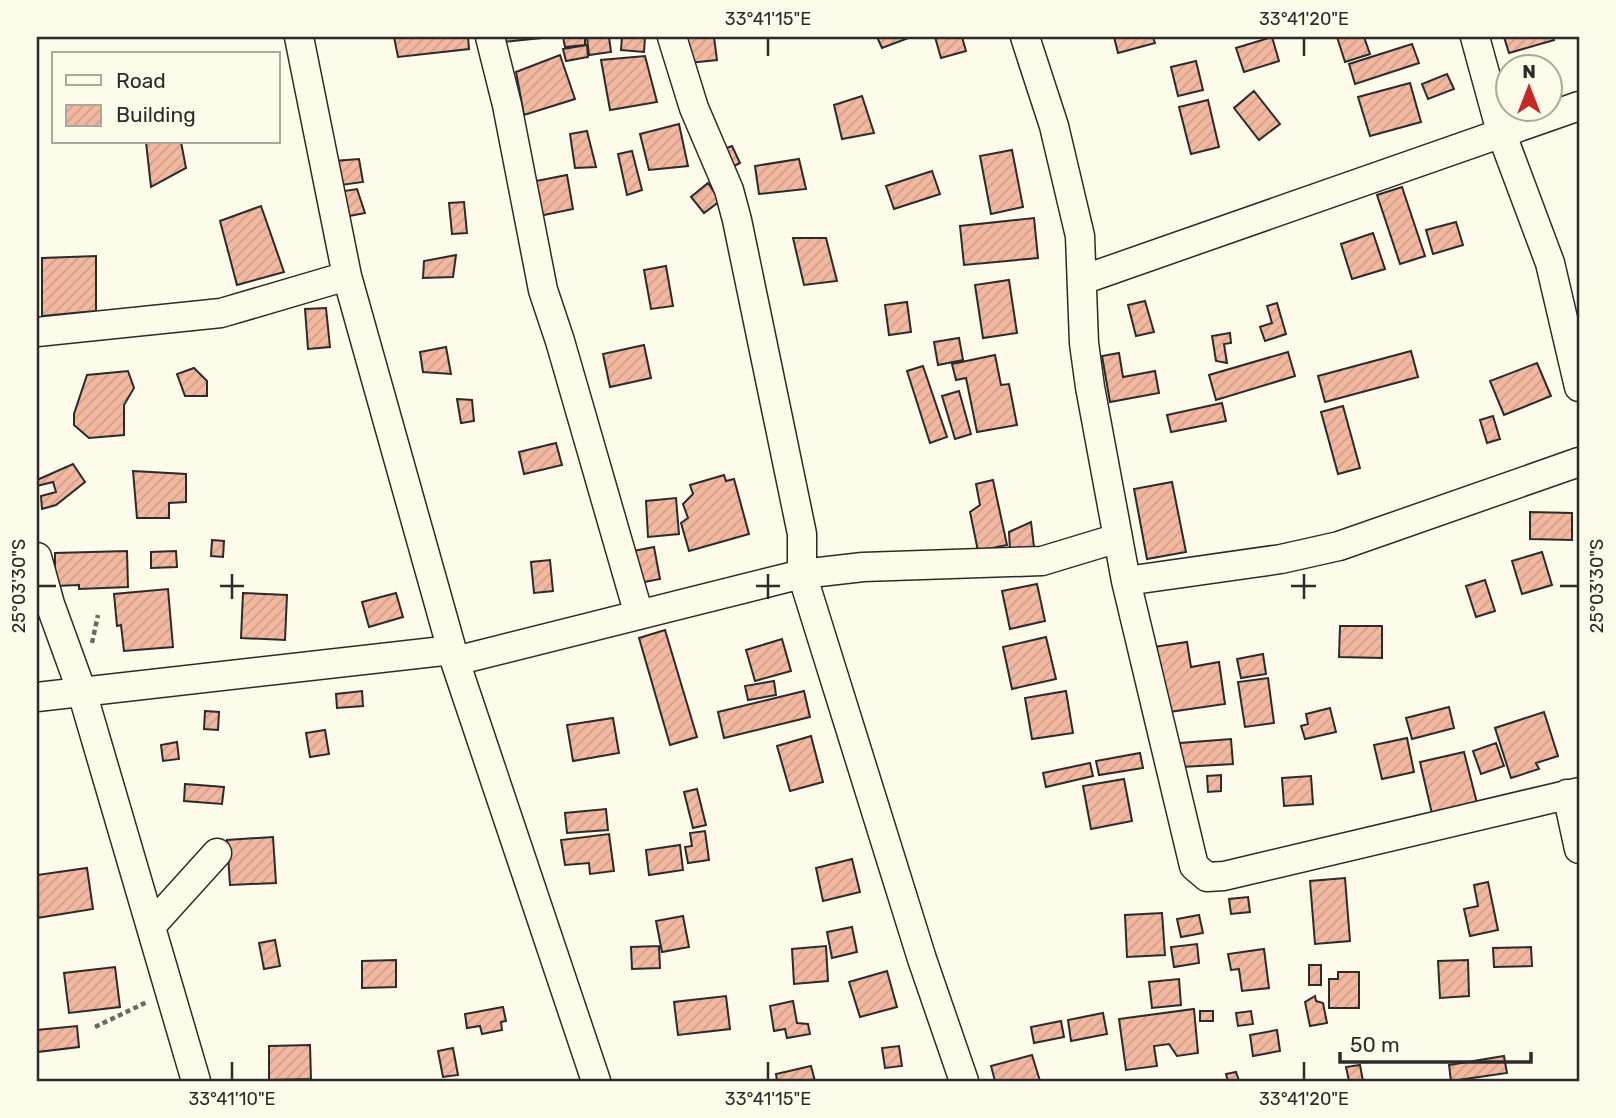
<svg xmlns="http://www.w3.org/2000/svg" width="1616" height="1118" viewBox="0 0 1616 1118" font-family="Rubik,sans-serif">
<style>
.building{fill:url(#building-hatch);stroke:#2b2b2b;stroke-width:2}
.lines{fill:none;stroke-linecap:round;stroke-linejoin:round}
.minor-casing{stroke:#2b2b2b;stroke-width:31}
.path{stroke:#6a6964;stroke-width:4.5;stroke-dasharray:5 3.5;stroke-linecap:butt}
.minor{stroke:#fdfbea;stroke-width:28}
.ticks{fill:none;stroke:#2b2b2b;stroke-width:2.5}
.neatline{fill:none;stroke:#2b2b2b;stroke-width:2.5}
.ticks-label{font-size:18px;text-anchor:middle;fill:#2b2b2b}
</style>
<defs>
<pattern id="building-hatch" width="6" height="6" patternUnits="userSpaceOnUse" patternTransform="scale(1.75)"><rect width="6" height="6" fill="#f2b8a0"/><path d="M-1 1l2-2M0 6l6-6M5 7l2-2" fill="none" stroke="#d09e8a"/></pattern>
</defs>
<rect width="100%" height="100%" fill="#fdfbea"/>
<path class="building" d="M394,37H468L469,49L398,57Z
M493,37H541V38L494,43Z
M563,37H585V45L565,47Z
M609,37L611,52L589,55L587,38Z
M622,37H645L644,52L621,50Z
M686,37H714L717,60L689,63Z
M877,37H911L882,48Z
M935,37H962L966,51L941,58Z
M1114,37H1153L1155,43L1118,53Z
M1272,37L1279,61L1244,72L1236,48Z
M1337,37H1364L1370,54L1345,62Z
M1504,37H1553L1554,40L1509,53Z
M1412,44L1419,63L1355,84L1349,64Z
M587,45L588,57L566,61L563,49Z
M560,55L575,99L524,115L516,72Z
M645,56L657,102L610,110L601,60Z
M1196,61L1203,90L1178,96L1171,67Z
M1447,74L1454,89L1428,99L1422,84Z
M1410,83L1421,122L1370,136L1358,97Z
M1254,91L1280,124L1259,140L1234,108Z
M862,96L874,133L842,139L834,105Z
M1208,100L1219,147L1191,154L1179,107Z
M679,124L688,166L649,170L640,134Z
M587,131L596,167L575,168L570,134Z
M146,142H181L186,168L151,187Z
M732,146L740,163L728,169L713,153Z
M1012,150L1023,207L991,214L980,156Z
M632,151L642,190L627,195L618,154Z
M359,159L363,182L341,185L334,161Z
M799,159L806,189L759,194L755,166Z
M932,171L940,194L894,209L886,186Z
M567,175L573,209L539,216L536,181Z
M708,183L720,201L704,213L691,197Z
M1402,187L1425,256L1400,264L1377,195Z
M357,189L365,213L344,217L338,192Z
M464,202L467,233L452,234L449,203Z
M261,206L284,272L237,285L220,221Z
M1034,218L1038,258L964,265L960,226Z
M1456,222L1463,245L1433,254L1426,230Z
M1373,233L1385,269L1352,279L1341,244Z
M793,238H826L837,281L804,285Z
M456,255L453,277L423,278L424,261Z
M96,256V311L42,316V258Z
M666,266L673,306L651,309L644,270Z
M1009,280L1017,333L983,338L975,285Z
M1145,301L1154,332L1136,336L1128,305Z
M907,302L911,332L889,335L885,305Z
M1277,303L1286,334L1265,341L1260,327L1272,323L1267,306Z
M326,308L330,347L308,349L305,309Z
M1230,333L1231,343L1224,344L1227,363L1216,361L1212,336Z
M959,338L963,360L938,365L934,342Z
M644,345L651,378L610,387L603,354Z
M446,347L451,374L423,372L420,352Z
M1411,351L1418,377L1325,402L1318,376Z
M1288,352L1295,376L1216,400L1209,375Z
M1119,353L1123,377L1155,371L1159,393L1110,402L1102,356Z
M995,355L1001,385L1009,384L1017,425L977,432L966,378L956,380L952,364Z
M1537,363L1551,396L1504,415L1490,381Z
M923,366L947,437L930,443L907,371Z
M194,368L207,381V396H185L177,374Z
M128,371L134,388L124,405V435L89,438L74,425V414L87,375Z
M959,391L971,434L955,439L942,396Z
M457,399L472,400L474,421L461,423Z
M1222,403L1226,421L1171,432L1167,415Z
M1343,406L1360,468L1338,474L1321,412Z
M1493,416L1500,439L1487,443L1480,420Z
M556,443L562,465L524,474L519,452Z
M73,464L85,482L56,505L42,509L41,496L56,492L53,482L37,486V480Z
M133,471L186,474V502L169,503V518H137Z
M724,475L726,481L734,479L749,534L689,551L681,523L688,518L683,504L693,494L690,485Z
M993,480L1007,545L978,551L970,512L980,505L976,484Z
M1172,482L1186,552L1147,559L1134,489Z
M676,498L679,534L648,537L646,501Z
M1530,512L1572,513V540L1530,539Z
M1031,522L1034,547L1010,550L1009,532Z
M212,540L224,541L223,557L211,556Z
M654,547L660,579L634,584L628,552Z
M127,551L128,587L79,589V585L55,586V553Z
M176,551L177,567L151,568V552Z
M1542,552L1552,585L1522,594L1512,561Z
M550,560L553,591L534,593L531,562Z
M1485,580L1495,611L1476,617L1466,586Z
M1037,584L1045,621L1010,629L1002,591Z
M168,589L173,647L124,651L121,625L117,626L114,594Z
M243,593L287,595L285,640L241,638Z
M396,593L403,617L369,627L362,602Z
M1340,626H1382V658L1339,657Z
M665,630L697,737L670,745L639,638Z
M1046,637L1056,679L1012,689L1003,647Z
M782,639L791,671L755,681L746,650Z
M1187,642L1191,667L1219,662L1225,704L1162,713L1153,647Z
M1263,654L1266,674L1241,678L1237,659Z
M1268,678L1274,723L1245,727L1238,682Z
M774,681L776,695L748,700L745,686Z
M362,691L363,706L337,708L336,694Z
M804,691L810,717L724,738L718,712Z
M1066,691L1073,733L1032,739L1025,698Z
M1449,707L1454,728L1412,739L1406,718Z
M1330,708L1336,732L1305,739L1301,726L1308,724L1306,714Z
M205,711L219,712L218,730L204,729Z
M1544,712L1558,756L1536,763L1539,769L1511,778L1495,728Z
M613,718L619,753L573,761L567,725Z
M325,730L329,754L310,757L306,733Z
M811,736L823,782L790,791L777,746Z
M1407,738L1414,772L1382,779L1374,745Z
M1231,739L1233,764L1182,767L1180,743Z
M177,742L179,759L163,761L161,745Z
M1496,743L1504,766L1481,774L1473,751Z
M1464,752L1478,807L1433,818L1420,762Z
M1140,753L1143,768L1099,775L1096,761Z
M1090,763L1093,776L1046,787L1043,773Z
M1221,775V791L1208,792L1207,776Z
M1311,776L1313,804L1284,806L1282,778Z
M1124,779L1132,821L1091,829L1083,786Z
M185,784L224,787L222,804L184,801Z
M697,789L706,825L693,828L684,792Z
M606,809L608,830L567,833L565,813Z
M705,831L709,860L688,863L685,847L692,846L690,833Z
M609,834L614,871L590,874L589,863L565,865L561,840Z
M273,837L276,883L230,885L227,840Z
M680,845L683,870L649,875L646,850Z
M852,859L860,892L823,901L816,868Z
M87,868L93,909L37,918V875Z
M1345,878L1350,941L1315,944L1310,881Z
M1488,882L1498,930L1470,936L1464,909L1478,906L1474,885Z
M1248,897L1250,912L1231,914L1229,899Z
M1162,913L1165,955L1127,957L1125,915Z
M1199,915L1203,933L1181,937L1177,919Z
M683,916L689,947L662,952L656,921Z
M852,927L857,952L832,958L827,932Z
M275,940L280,966L264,969L259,943Z
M1197,944L1199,963L1174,967L1171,947Z
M659,946L660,968L632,969L631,947Z
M826,946L828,981L794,984L792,949Z
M1531,947L1532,966L1494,967L1493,948Z
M1264,949L1269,988L1242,991L1239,969L1231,970L1228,954Z
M396,960V987L362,988V961Z
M1468,960L1469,996L1440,998L1438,961Z
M1309,965H1321V985H1309Z
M115,967L120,1007L69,1013L64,973Z
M887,971L897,1007L860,1017L849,982Z
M1338,972H1359V1008H1329V979H1338Z
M1179,979L1181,1005L1152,1008L1149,982Z
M726,996L730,1029L678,1035L674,1002Z
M1315,996L1316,1001L1323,1003L1327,1023L1310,1026L1305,1002Z
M793,1001L797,1023L808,1024L810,1034L787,1038L785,1029L774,1031L770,1006Z
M503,1007L506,1021L501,1022L502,1030L482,1034L480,1026L467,1028L465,1014Z
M1194,1009L1198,1053L1177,1056L1169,1044L1154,1046L1157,1066L1126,1070L1119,1019Z
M1200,1011H1213V1021H1200Z
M1251,1011L1253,1024L1238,1026L1236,1013Z
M1103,1013L1107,1034L1071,1041L1068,1020Z
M1061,1021L1064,1037L1034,1043L1031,1027Z
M77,1026L79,1047L37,1052V1030Z
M1277,1030L1280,1051L1253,1056L1250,1035Z
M310,1045L311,1079L269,1080V1046Z
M899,1046L902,1066L885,1068L882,1048Z
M453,1048L458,1075L443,1077L438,1051Z
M1032,1055L1040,1081H995L991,1066Z
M1504,1056L1507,1073L1451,1081L1449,1065Z
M1360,1065L1363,1081H1349L1346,1067Z
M811,1066L815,1081H777L776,1074Z
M1236,1072L1239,1081H1228L1226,1074Z"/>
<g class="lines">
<defs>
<path id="minor" d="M299,37L347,276L455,661L596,1081
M490,37L507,105L543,290L560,341L639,615
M672,37L694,108L729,190L737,220L802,534V574L922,959L964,1081
M1025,37L1054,126L1080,236L1084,343L1090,387L1126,581L1194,866L1207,877L1224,876L1579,792
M1475,37L1501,132L1550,263L1579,387
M1082,280L1579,106
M37,332L221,313L347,276
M37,557L50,604L82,692L196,1081
M1126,581L1281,559L1339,546L1579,462
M455,661L802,574L863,567L1042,561L1118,538
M37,697L452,650
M1567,794L1579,849
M151,926L217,853"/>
</defs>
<use href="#minor" class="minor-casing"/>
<path class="path" d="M92,643L98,615
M95,1027L147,1002"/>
<use href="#minor" class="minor"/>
</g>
<path class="ticks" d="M768,38V56M1304,38V56M232,574V599M768,574V599M1304,574V599M38,586H56M220,586H244M756,586H780M1291,586H1316M1560,586H1578M232,1062V1080M768,1062V1080M1304,1062V1080"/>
<rect width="1616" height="1118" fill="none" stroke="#fdfbea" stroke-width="77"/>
<rect x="52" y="52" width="228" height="91" fill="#fdfbea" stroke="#a9a89e" stroke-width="2"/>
<rect x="66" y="75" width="35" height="10" fill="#fdfbea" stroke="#a9a89e" stroke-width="2"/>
<text x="116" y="88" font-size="21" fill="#2b2b2b">Road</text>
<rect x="66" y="105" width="35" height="21" fill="url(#building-hatch)" stroke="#a9a89e" stroke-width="2"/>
<text x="116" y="122" font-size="21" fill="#2b2b2b">Building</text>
<g transform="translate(1529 88)"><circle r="33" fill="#fdfbea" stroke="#a9a89e" stroke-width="2"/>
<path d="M0-5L12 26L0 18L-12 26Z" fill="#c62828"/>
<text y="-10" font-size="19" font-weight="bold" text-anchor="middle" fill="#2b2b2b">N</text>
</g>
<path d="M1340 1052v10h191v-10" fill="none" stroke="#2b2b2b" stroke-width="3.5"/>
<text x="1350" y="1052" font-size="21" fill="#2b2b2b" stroke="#fdfbea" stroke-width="5" paint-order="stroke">50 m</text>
<rect x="38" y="38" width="1540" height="1042" class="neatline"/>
<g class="ticks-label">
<text x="768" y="25">33°41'15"E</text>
<text x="1304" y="25">33°41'20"E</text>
<text transform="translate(19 586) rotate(-90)" y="6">25°03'30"S</text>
<text transform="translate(1597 586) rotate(-90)" y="6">25°03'30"S</text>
<text x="232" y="1105">33°41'10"E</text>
<text x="768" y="1105">33°41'15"E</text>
<text x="1304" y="1105">33°41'20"E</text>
</g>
</svg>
